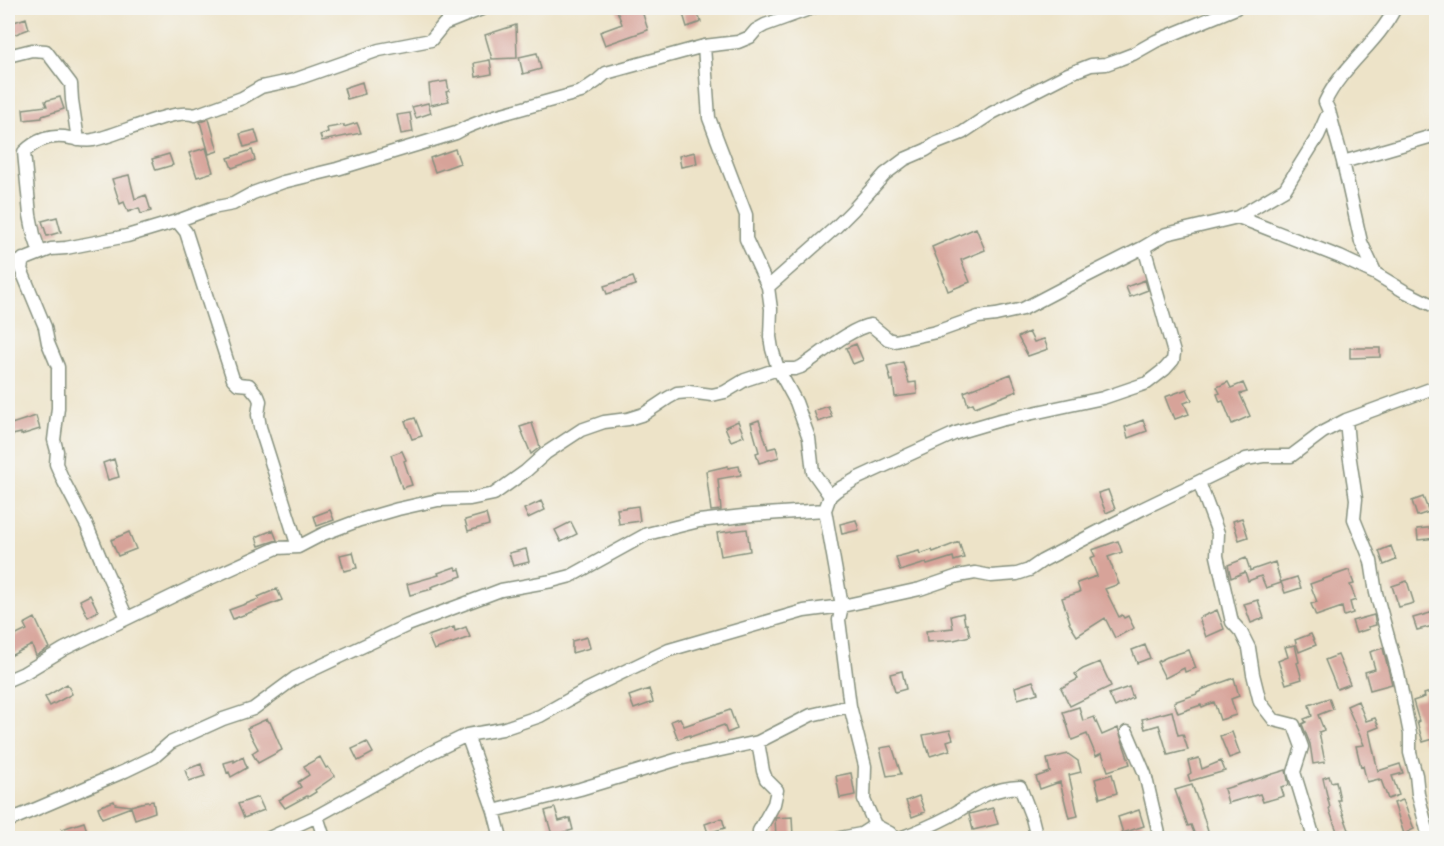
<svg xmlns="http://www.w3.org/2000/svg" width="1444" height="846" viewBox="0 0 1444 846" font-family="'Libre Caslon Text',serif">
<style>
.building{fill:#d7a399}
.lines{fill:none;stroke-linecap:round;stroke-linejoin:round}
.minor-casing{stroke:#86907e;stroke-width:15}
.minor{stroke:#fff;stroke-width:12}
</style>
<rect width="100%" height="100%" fill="#f6f6f2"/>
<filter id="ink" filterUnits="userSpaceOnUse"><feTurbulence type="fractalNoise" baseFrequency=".0167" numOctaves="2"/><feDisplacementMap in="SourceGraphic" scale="12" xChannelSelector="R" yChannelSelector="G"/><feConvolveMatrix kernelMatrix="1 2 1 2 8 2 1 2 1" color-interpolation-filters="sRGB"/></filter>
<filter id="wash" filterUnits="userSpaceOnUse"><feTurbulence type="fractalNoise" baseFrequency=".008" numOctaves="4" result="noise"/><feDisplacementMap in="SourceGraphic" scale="24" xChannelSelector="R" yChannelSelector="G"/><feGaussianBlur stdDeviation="1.35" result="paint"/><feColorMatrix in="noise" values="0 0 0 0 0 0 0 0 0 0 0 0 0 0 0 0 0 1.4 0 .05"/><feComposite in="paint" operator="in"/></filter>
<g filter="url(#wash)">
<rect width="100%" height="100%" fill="#ede3c8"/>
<g id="blocks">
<path class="building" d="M616,8H641L648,30L605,45L600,32L622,24Z
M696,9L701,22L687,27L683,14Z
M26,18L29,29L8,37V24Z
M516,25L517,58L492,59L485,35Z
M537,53L541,69L523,74L519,57Z
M490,60L492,74L476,77L474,63Z
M447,81L449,91L446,92L449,101L431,105L429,84Z
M362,82L365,94L347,99L344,88Z
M60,97L64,109L42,116V118L24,120L23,109L47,106L45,101Z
M428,103L431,113L416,118L412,107Z
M410,113L413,132L401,134L397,115Z
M209,119L218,151L209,154L200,122Z
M357,123L361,133L322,141L320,135L328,132L327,128L344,125V127Z
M255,130L259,143L244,147L240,134Z
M206,148L213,172L197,177L189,153Z
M455,149L460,163L435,172L430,158Z
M252,150L255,160L232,168L228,158Z
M695,152L697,164L681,167L679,156Z
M169,154L173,165L156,170L152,159Z
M129,175L135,199L146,195L151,211L141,214L139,208L128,212L124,202L120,204L112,179Z
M57,217L61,232L47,236L42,221Z
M976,228L985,250L961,260L970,282L948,291L944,280L945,279L932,247Z
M633,277L636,285L607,294L604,286Z
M1145,280L1148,290L1130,297L1126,287Z
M1029,332L1034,342L1044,339L1048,349L1028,356L1018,337Z
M856,344L863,360L853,364L846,348Z
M1350,348H1380V357L1350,358Z
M903,362L909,383L916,382L917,394L895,397L893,380L891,381L887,366Z
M1011,374L1017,391L975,407L973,403L968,405L964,392Z
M1228,382L1231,388L1243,383L1247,392L1240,394L1250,416L1232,424L1223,401L1220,402L1217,394L1220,393L1217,387Z
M1187,389L1192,400L1184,403L1189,414L1175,419L1173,414L1172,415L1165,397Z
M828,406L832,417L818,422L814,411Z
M36,416L40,429L21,435V433L8,436V425Z
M415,418L422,436L412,439L405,421Z
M759,420L768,449L776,447L779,457L759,463L756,453L759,452L751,423Z
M1143,420L1147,431L1128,438L1125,427Z
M738,421L744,436L731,441L725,427Z
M532,423L540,447L531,454L520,427Z
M402,451L406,460L404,461L412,485L402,488L391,455Z
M114,459L119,477L108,480L103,463Z
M728,466V468L739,466L741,475L718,479L721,510L711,511L706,471Z
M1108,490L1115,509L1106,513L1098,493Z
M1423,497L1429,512L1417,516L1412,501Z
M541,501L545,510L528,518L524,509Z
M638,506L640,521L619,524L617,509Z
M330,510L334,520L317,526L314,516Z
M486,514L489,525L468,531L465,520Z
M1242,518L1248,537L1239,540L1233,521Z
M856,520L859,530L842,534L840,524Z
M571,522L577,534L561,542L555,530Z
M1437,527V538L1418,540L1417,529Z
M747,529L750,551L721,556L717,533Z
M273,530L277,540L259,546L256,537Z
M129,532L136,549L118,556L111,540Z
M1118,541L1122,552L1108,557L1119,584L1105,589L1119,617L1122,615L1124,618L1128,616L1134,628L1115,638L1105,618L1077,636L1069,623L1070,622L1062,598L1080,592L1077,583L1097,576L1090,558L1095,556L1092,550Z
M959,542L964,558L954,561L953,557L927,565L926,563L900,571L896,557L919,551L920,554L932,550L933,552Z
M1391,546L1396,560L1384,565L1379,551Z
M526,549L529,562L513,566L509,553Z
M353,552L357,568L344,571L340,555Z
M1246,558L1250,570L1249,571L1275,562L1281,583L1266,588L1261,576L1248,581L1245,572L1231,578L1228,565Z
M455,567L457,570L460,569L462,576L431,587L432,589L410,595L407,584L439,575L438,573Z
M1349,570L1354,584L1350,585L1356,600L1350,602L1353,613L1344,616L1342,607L1316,616L1311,604L1317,602L1310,584Z
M1297,577L1301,588L1285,593L1281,582Z
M1407,581L1414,603L1399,607L1392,586Z
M277,589L282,600L233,619L229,610L259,599L258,597Z
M90,595L98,611L88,617L80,600Z
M1258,600L1264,618L1251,623L1244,604Z
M1217,610L1224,629L1206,637L1199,618Z
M1437,611V625L1417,630L1413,618Z
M963,613L965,624H967L970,636L954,640L927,642L926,631L953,628L951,616Z
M1374,615L1376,625L1368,627L1369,629L1356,633L1352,621Z
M35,618L49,648L36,656L32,645L8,657V639L27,630L24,624Z
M454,627L455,631L466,627L470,637L434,650L428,636Z
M1311,634L1316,645L1299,652L1295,640Z
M587,637L590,648L572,653V641Z
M1145,645L1150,658L1137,663L1132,650Z
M1295,645L1299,662L1297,663L1302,679L1286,684L1278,661L1288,657L1285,647Z
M1383,648L1392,684L1370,690L1365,672L1375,669L1370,652Z
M1189,650L1196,668L1185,672L1184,668L1165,678L1157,662L1167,657Z
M1338,655L1350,684L1337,689L1325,660Z
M1100,662L1111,686L1070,706L1061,688L1078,679L1075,674L1083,669Z
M902,671L906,689L895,692L890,674Z
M1234,678L1239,696L1231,699L1236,715L1220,720L1214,702L1202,707L1201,705L1178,713L1174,702L1197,694V693L1201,691V690Z
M1033,681L1038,693L1018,699L1015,687Z
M67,684L72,694L50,706L45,697Z
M1129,687L1133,698L1115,707L1109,694Z
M649,689L653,702L634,709L629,696Z
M1437,690V738L1423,742L1417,722L1419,721L1413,701L1425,697L1424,694Z
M1329,698L1333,709L1318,715L1324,730L1319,732L1325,762L1313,764L1310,744L1302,724L1306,722L1304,719L1312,716L1309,705Z
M1358,701L1366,721L1375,718L1379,727L1369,731L1378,771L1400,764L1403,773L1392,776L1399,795L1388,799L1381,780L1379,781V779L1367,782L1363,766L1361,767L1356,746L1364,745L1347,706Z
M1079,707L1083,721L1094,717L1102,735L1118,728L1130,764L1108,771L1102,753L1096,756L1087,734L1072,740L1063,712Z
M730,710L737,729L727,733L724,725L690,737V735L678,739L671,721L680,718L684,726Z
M1172,711L1178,735L1183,734L1188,750L1168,755L1159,725L1145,729L1142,719Z
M267,719L269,722H270L282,750L258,763L252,753L258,749L247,728Z
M950,730L953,739L947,741L950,750L930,756L927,747H926L923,735Z
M1232,732L1240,754L1229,758L1220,736Z
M367,742L373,753L358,761L352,749Z
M892,746L901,774L887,776L880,748Z
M1068,754L1078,761L1081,772L1069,775L1078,816L1069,818L1060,782L1040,789L1036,777L1050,772L1047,759Z
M243,757L247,768L231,777L229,772L227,773L224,763L234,760V762Z
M320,757L326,768L328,767L335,776L315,790L316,792L308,797L307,796L285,808L279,800L301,787L298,782L309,775L304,766Z
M1199,758L1202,769L1221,761L1225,771L1190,781L1188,775L1191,773L1188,761Z
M201,764L205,776L189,781L185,770Z
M1286,770L1289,785L1281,787L1284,796L1263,802L1260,794L1228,803L1224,789Z
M851,773L855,795L840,798L836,776Z
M1112,774L1117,793L1100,798L1095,779Z
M1329,776L1331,782L1336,781L1340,800H1338L1349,830L1338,834L1329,809L1330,808L1323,778Z
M1192,785L1202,812L1210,838H1196L1191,825L1188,826L1175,790Z
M919,796L925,812L912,817L906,801Z
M258,797L264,810L244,818L238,804Z
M1403,800L1414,829L1404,834L1394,803Z
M114,801L115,804L131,806L141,803L153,801L155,812L135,819L131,807L102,818L98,807Z
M555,808L559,821L570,818L573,830L552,835L545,811Z
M993,808L998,824L973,830L969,814Z
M1139,810L1144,826L1123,833L1118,817Z
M792,817L793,837L776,838L775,818Z
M722,818L725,828L708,833L705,824Z
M84,822L87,831L65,838L62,829Z"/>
</g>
</g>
<g filter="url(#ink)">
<use href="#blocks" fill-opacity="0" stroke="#86907e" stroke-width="1.5"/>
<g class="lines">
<defs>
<path id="minor" d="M1395,8C1378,43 1342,66 1325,102L1329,111L1343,162L1361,242L1376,274L1404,291L1436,307
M704,46L709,118L746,215V239L768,287L771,309L770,337L772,349L778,369L796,402L809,438L813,472L830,496L825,510L842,606L839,620L850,706L865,766L864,800L875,825L890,833L894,838
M8,56L32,50L46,51L71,84L72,100L78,140
M1343,162L1436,135
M1238,217L1285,189L1318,136L1329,111
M177,221L186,232L233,379L238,384L249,385L258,396L260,401L258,415L260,427L298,547
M40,253L34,235L30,215L24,152C36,140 52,134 70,138C77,139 85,142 93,140C116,136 175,107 195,115L242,98L261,87L294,80L379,50L431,40L444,24L484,8
M23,259L21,269L45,327L48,343L58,367V408L54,440L57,451L56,464L64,482L87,526L102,562L127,618
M8,266L51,249L66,248L127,236L177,221L212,208L233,204L253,193L283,182L337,169L456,133L467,127L495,116L581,92L597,81L606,73L704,46L738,42L750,37L756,30L765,25L812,8
M768,287L836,227L853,210L885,174L905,159L926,150L937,143L962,133L992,113L1068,74L1091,65L1106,64L1120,59L1133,54L1156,41L1236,8
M1346,420L1349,453L1356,499L1354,519L1371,561L1376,593L1398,673L1410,734V753L1416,775L1418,794L1429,838
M1199,482L1218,533L1217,556L1232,622L1241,632L1249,648L1253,674L1260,702L1274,720L1294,725L1302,747L1294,772L1314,838
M830,496L837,490L858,478L956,433L1000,420L1103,398L1147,383L1165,369L1173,360L1174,353L1144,247
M8,680L24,673L64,649L204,581L277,548L298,547L323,534L360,520L398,509L438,500L470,499L494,494L526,471L546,453L581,430L604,422L628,419L644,414L668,398L677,393L689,392L712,395L725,392L745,380L778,369H795L801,367C820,355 850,328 871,325L888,339L895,341L936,332L978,317L996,315L1023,309L1065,287L1144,247L1166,234L1238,217L1340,257L1376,274
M1127,732L1145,774L1160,838
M467,735L494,811L501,838
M758,742L763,771L766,779L777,790L774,804L759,831V838
M494,811L580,789L679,759L758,742L811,715L850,706
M317,816L324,838
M8,821L125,771L154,757L170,743L223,719L253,709L295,678L408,625L501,590L552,581L571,576L647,534L699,521L752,515L825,510
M269,838L317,816L430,753L467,735L502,729L540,716L586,690L669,650L804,611L842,606L920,589L958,576L975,573L991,576L1017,574L1029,570L1042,561L1142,509L1246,459L1263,456H1291L1323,432L1346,420L1436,387
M840,838L861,834L875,825
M900,838C916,832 933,825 948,817C976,801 985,789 1020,787L1032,818L1037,838"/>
</defs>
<use href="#minor" class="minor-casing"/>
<use href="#minor" class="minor"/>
</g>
</g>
<rect width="1444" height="846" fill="none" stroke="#f6f6f2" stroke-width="30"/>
</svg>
